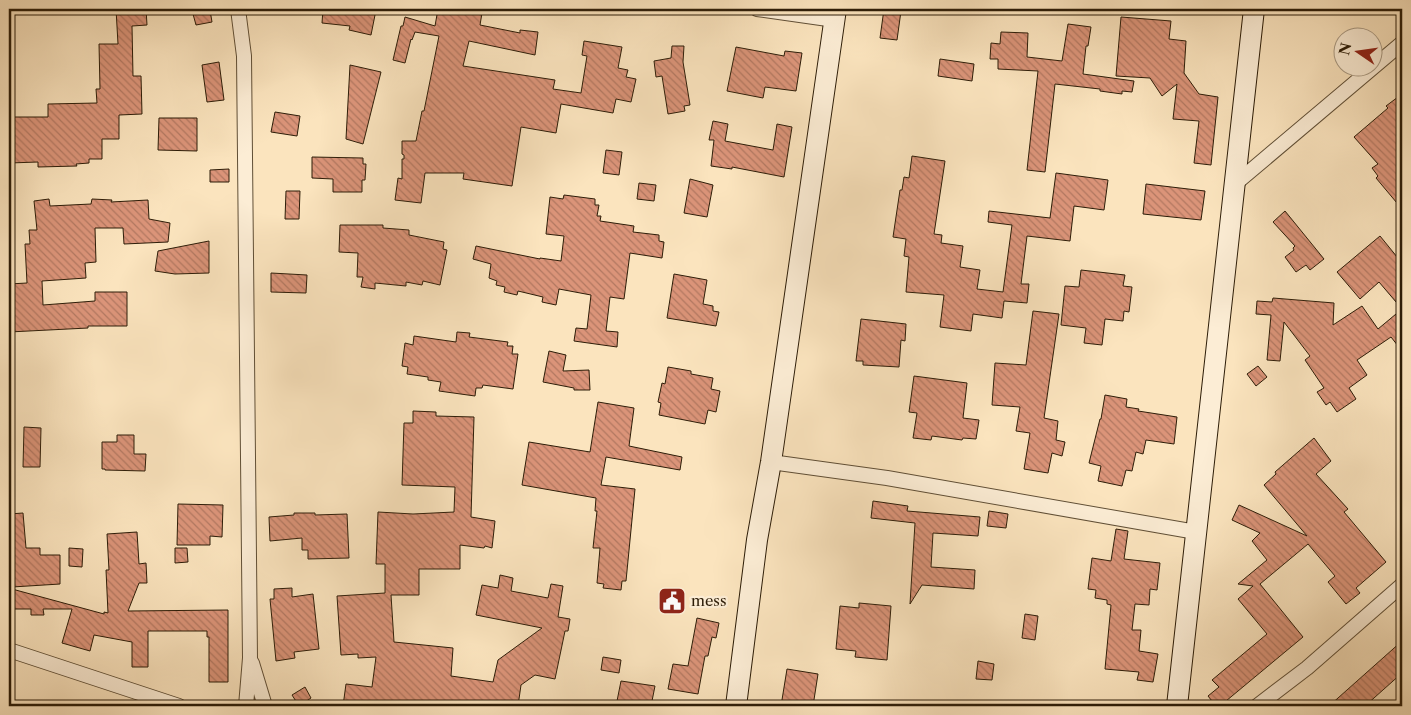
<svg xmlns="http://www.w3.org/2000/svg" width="1411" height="715" viewBox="0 0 1411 715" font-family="'Libre Caslon Text',serif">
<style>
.building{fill:url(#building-back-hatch);stroke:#2d1d08}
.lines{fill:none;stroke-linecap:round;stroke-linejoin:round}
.street-casing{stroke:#604f36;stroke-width:16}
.secondary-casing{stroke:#2d1d08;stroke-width:22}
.street{stroke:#fcedd5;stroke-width:14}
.secondary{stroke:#fcedd5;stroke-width:20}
.labels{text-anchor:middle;stroke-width:4.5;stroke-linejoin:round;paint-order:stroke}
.poi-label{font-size:15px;fill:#2d1d08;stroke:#fcedd5;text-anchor:start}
</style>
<defs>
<pattern id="building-back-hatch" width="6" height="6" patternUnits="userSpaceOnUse" patternTransform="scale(1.25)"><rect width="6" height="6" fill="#db9479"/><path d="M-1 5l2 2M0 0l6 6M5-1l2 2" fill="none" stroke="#b27861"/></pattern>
</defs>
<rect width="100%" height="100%" fill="#fbe4be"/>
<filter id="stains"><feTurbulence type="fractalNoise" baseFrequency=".004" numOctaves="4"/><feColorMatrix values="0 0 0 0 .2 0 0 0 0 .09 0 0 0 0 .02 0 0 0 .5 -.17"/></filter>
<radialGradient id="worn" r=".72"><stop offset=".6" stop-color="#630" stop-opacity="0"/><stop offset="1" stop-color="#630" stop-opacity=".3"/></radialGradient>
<path class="building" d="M116,9H146L147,25L132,26L133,76H141L142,114L119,115V139H102V159H89V163L76,164L77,166L38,167V162L9,163V125L14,124V117H48V104L97,103L96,89H100L99,44H118Z
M323,9L353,12L354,9L376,10L371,35L349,30L350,26L322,23Z
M438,9L482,13L480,25L520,33V30L538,32L535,55L469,41L463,66L555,80L553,89L581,93L587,56L582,55L584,41L622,47L618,68L628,70L626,77L636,79L631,102L616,99L613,113L561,104L556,133L521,127L512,186L463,179L464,173H425L421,203L395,200L398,178L402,179V159H404V155L402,154V141H416L422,111H424L439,36L415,32L412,40L411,39L405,63L393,60L401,26H403L405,17L435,26Z
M884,9L901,11L897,40L880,38Z
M210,10L212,22L196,25L193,14Z
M1121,17L1171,21L1169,39L1186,41L1184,73L1199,94L1218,97L1211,165L1194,163L1199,121L1173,119L1177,84L1162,96L1150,78L1116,76Z
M1068,24L1091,27L1088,46H1086L1083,74L1134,81L1132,92L1122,91V94L1100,91V89L1055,84L1045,172L1027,170L1038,71L998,69V59H990L991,43L1000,44L1001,32L1028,33L1027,57L1062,61Z
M672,46H684L683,62L690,105L684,106L685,111L668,114L662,76L656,77L654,61L671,58Z
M736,47L784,56L785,51L802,53L796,91L765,87L763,98L727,91Z
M940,59L974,64L972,81L938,76Z
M219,62L224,100L207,102L202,65Z
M350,65L381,72L363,144L346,139Z
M1402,94V209L1376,178L1378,176L1372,168L1378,164L1354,137L1388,108L1386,106Z
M275,112L300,116L297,136L271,132Z
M159,118H197V151L158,150Z
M713,121L728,124L725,141L773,150L777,124L792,127L784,177L732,167V169L711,166L714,140H709Z
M606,150L622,152L619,175L603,173Z
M912,156L945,161L934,234L942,235L941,243L963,246L960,267L980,270L977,289L1003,292L1012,225L988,222L989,211L1050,218L1056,173L1108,180L1104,210L1074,206L1070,241L1027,236L1021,284H1029L1027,303L1004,301L1002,318L973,314L971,331L940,327L944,295L906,292L909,257L904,256L906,239L893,237L900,190H902L904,177L909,178Z
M312,157L363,158V164H366L365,180H362V192H333V179L312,178Z
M229,169V182H210V170Z
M690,179L713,185L707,217L684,213Z
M639,183L656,185L654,201L637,199Z
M1146,184L1205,191L1201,220L1143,214Z
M286,191H300L299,219H285Z
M564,195L595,199V205H599L597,216H601L600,221L634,226L633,232L659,235V241L664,242L662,258L630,253L624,299L610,297L606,331L618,332L617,347L574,341L576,328L587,329L591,295L559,289L556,305L542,302L543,297L518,291L517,295L504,292L505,287L496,285L497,281L489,278L491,264L473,259L476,246L540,259V258L561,261L564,236L546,234L550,197L563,199Z
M49,199L50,206L91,204L92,199L112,200L111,202L148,200L149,219L170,223L168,242L124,244L123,228H95L96,262L85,263L86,278L42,281L43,305L95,301V292H127V326H88V328L9,332V284L27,283L25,244H30L29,230H37L34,201Z
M1285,211L1324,259L1310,270L1306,265L1296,272L1285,257L1294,250L1293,248L1295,246L1273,222Z
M340,225H383V228L409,230V235L444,242L443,249L447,250L440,285L423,281L422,285L406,282V286L375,283V289L361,287L363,277H357L358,253L339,252Z
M1380,236L1402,263V309L1379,282L1360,299L1337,272Z
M209,241V273L175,274L155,271L158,251Z
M1081,270L1125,275L1123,286L1132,287L1129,312L1124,311L1123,321L1105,319L1102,345L1084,343L1086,328L1061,325L1065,286L1079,287Z
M271,273L307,275L306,293L271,292Z
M674,274L707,280L703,304L713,306V311L719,312L716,326L667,318Z
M1273,298L1334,303L1333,325L1362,306L1378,329L1402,309V351L1391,337L1357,360L1367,375L1349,388L1356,399L1337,412L1330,402L1326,405L1317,392L1324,388L1305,360L1310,356L1284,322L1280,361L1267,360L1271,315L1256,314L1257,301L1272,302Z
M1033,311L1059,314L1044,418L1058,421L1056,440L1065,442L1062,456L1052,453L1048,473L1024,469L1030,433L1016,431L1020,407L992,405L995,363L1026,365Z
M861,319L906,324L905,341L901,340L899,367L863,365V361H856Z
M457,332L470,333L469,337L508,342L507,346H513L512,354H518L513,389L483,385L482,388H476L475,396L439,391L441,382L428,380V377L407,374L408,367L402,366L405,343L413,345L414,336L456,342Z
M549,351L566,355L563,371L589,370L590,390H574V388L543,382Z
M1258,366L1267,377L1256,386L1247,374Z
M668,367L691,371V374L713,378L711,389L720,391L716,412L708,410L705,424L659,415L661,403L658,402L662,383L665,384Z
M914,376L967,383L963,418L979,420L976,439L963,438L962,440L932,436L931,440L913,438L917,413L909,412Z
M1105,395L1127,399L1126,407L1139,409L1138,411L1177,417L1174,444L1146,440L1143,454L1136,452L1132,471L1126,470L1122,486L1098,481L1101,466L1089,463L1100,419H1101Z
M598,402L634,408L629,446L682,457L680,470L606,457L601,485L635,489L626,581H622L621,590L603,588L604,584L597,583L600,548H593L597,511H595L596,498L522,485L529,442L590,452Z
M413,411L436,412V416L474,417L471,517L495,521L492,548L485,546L484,548L460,545V569H419V595H391L394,642L453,648L451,676L493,682L498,660L542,628L476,615L482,585L498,588L500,575L513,578L511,591L548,598L551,584L563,586L558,617L570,619L568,631H565L555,679L535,675L521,685L518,706L483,702L482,706H343L346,684L372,687L376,657L358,658V654L341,655L337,596L385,593V564H376L378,512L413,514L454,512L455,487L402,485L404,423H413Z
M24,427L41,428L40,467H23Z
M117,435H134V454H146L145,471L105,470V469H102V442H117Z
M1314,438L1331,461L1316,474L1348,509L1344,512L1386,562L1356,588L1360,593L1346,604L1328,582L1335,576L1308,544L1260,584L1303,637L1220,706H1216L1208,696L1219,687L1212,680L1267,634L1238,599L1253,586L1238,584L1267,560L1252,541L1260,533L1232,520L1239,505L1307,536L1264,485L1276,474L1275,472Z
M873,501L908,506L907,511L980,517L978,536L933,533L931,567L975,570L974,589L922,585L910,604L915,523L871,518Z
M178,504L223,505L222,537L210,536V545H177Z
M989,511L1008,514L1006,528L987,526Z
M23,513L26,548H40V555H60V584L12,587V546H10L9,514Z
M294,513H315V515L347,514L349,558L308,559V550H302V538L270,541L269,517L294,515Z
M1116,529L1128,531L1124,559L1160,563L1157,590L1150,589L1149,605L1135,604L1132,630H1141L1139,651L1158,654L1153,682L1137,680L1139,672L1105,669L1111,605L1107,604V600L1095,598L1096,590L1088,589L1092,558L1111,561Z
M137,532L139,564L146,563L147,583H139L128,611L228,610V682H209V637H207V631H148V667H132V642L94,635L90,651L62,643L72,609H43L44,615H31V609H12V589L104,614V612L108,613L106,570H109L107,534Z
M69,548L83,549L82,567L69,566Z
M175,548H187L188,562L175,563Z
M292,588V597L313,594L319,649L294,652L295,658L276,661L270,599H274V589Z
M859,603L891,606L887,660L855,657L856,651L836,649L840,606L859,608Z
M1025,614L1038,616L1035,640L1022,638Z
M697,618L719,623L716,638L712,637L708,656H705L698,694L668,689L673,664L688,666Z
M1402,641V673L1365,706H1329Z
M603,657L621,660L619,673L601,670Z
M978,661L994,664L992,680L976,679Z
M787,669L818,674L813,706H781Z
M621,681L655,686L651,706H616Z
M305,687L311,698L299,706L292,695Z"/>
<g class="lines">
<defs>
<path id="street" d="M238,9L244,56L250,658L246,706
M757,9L835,20
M1235,184L1402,43
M771,462L887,478L1196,532
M9,650L179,706
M252,663L265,706
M1257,706L1307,668L1402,585"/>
<path id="secondary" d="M736,706L757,540L771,462L836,9
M1177,706L1254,9"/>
</defs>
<use href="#street" class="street-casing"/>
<use href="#secondary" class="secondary-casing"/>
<use href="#street" class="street"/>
<use href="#secondary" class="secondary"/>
</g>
<defs>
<symbol id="civic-square" viewBox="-11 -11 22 22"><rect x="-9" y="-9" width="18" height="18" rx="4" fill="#8f2418" stroke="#fcedd5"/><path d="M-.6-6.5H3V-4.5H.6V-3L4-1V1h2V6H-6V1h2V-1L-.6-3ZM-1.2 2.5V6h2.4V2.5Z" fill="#fff"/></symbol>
</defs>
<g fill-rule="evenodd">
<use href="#civic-square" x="656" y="585" width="32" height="32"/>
</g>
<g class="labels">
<g class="poi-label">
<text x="691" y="606">mess</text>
</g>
</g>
<rect width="1411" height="715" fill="none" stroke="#fbe4be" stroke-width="30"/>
<rect x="10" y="10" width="1391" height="695" fill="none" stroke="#2d1d08" stroke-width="2.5"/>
<rect x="15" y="15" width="1381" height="685" fill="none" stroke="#2d1d08"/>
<g transform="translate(1358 52) rotate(283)"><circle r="24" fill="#fcedd5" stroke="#a99a83"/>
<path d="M0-4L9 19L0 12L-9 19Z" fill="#8f2418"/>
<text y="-8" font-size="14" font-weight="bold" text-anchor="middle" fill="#2d1d08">N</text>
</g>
<rect width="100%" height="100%" filter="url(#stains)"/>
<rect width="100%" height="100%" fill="url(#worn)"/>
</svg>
